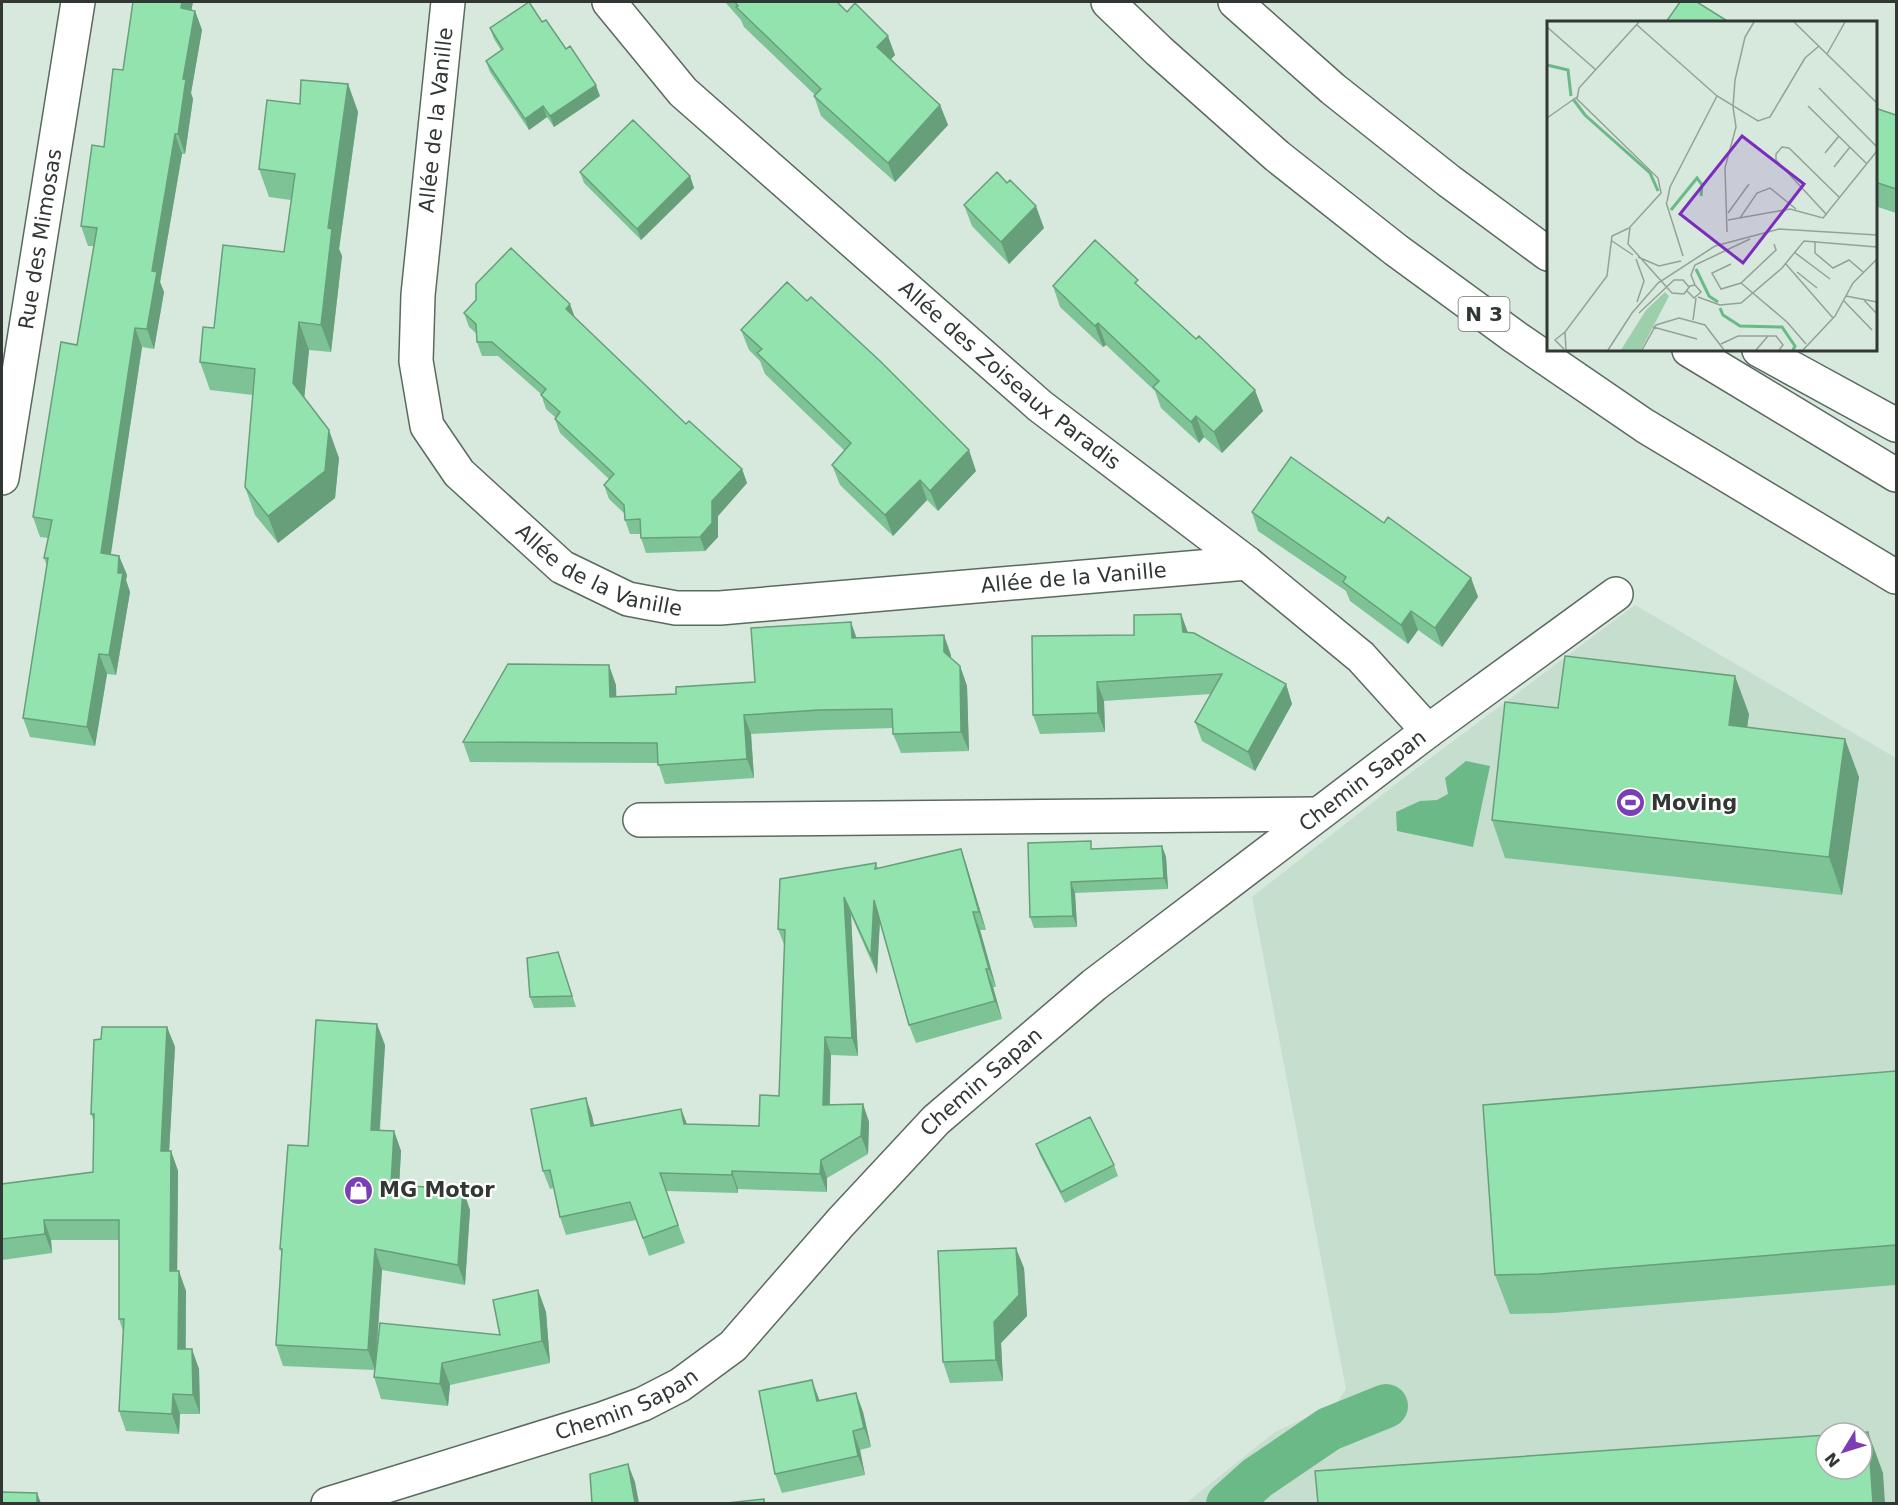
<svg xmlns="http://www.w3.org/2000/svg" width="1898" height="1505" viewBox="0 0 1898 1505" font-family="'DejaVu Sans',sans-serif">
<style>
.built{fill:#c6decd;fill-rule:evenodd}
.water{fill:#6ab987}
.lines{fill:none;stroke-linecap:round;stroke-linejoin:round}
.canal{stroke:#6ab987;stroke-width:44}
.street-casing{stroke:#5b6a60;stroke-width:36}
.highway-casing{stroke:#5b6a60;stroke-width:36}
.street{stroke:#fff;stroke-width:33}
.highway{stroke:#fff;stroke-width:33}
.wall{fill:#7ec396}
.shaded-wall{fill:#679f7a}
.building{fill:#93e3ae;stroke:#679f7a;stroke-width:1.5}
.labels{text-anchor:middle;stroke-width:4.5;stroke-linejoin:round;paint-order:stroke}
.shield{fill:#fff;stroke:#6f7370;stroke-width:1.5}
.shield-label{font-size:20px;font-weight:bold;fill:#313733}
.street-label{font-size:21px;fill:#313733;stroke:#fff}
.poi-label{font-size:21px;font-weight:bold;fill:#313733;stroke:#fff;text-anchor:start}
.inset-river{fill:none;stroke:#6ab987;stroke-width:3}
.inset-road{fill:none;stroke:#95a198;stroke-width:1.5}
.view{fill:#7b2cbf;fill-opacity:0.15;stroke:#7b2cbf;stroke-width:3}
.inset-edge{fill:none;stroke:#313733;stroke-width:3}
</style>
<rect width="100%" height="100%" fill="#d7e8dc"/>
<path class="built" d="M1635,605L1896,758V1503L1185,1504L1275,1432L1336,1404L1346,1389L1252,897L1400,781ZM1826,1433H1862V1469H1826Z"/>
<path class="water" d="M1466,761L1490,766L1473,847L1397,831L1396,812L1420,801L1437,800L1448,794L1445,778Z"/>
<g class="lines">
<path class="canal" d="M1228,1504L1257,1478L1329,1429L1386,1406"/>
<defs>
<g id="street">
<path id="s1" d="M448,2L418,295L416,361L427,426L459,473L562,567L628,599L676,608H720L1247,563"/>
<path id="s2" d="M609,2L683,92L1040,406L1247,563L1361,657L1428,731"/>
<path id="s3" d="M2,478L78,2"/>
<path d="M640,820L1317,814"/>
<path id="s4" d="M328,1504L602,1419L643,1404L680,1385L733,1346L841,1222L936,1120L1094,985L1428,731L1616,594"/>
</g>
<path id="highway" d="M1108,2L1159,51L1277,156L1396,250L1515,337L1645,426L1896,577
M1235,2L1333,89L1449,181L1548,254
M1689,350L1896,475
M1759,350L1896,425"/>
</defs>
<use href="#street" class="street-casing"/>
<use href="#highway" class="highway-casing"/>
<use href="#street" class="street"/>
<use href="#highway" class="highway"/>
</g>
<path class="wall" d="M193,2L191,10L195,11L202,30L191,93L193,99L185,154H182L160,282L164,292L154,349L142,347L111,554L119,556L127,575L126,580L130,592L116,675L107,674L95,746L30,737L23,718L47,566L44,558L48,538L40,537L33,517L77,345L94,246H88L81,226L104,147L123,70Z
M725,2H837L895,55L891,59L940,105L948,125L895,182L821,116L814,96L815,95L744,27L741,20Z
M542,22L566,49L600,96L554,127L547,117L529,130L490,72L486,61L501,50L494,39L490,28Z
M348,84L358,112L339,249L342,256L331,352L309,350L304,398L339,458L335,498L278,543L255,515L245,487L253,395L210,390L200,362L214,328L284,252L291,200L269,197L259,169L300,104Z
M1875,108L1896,115V213L1875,206Z
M580,172L690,176L694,188L641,240L584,183Z
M964,205L1044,228L1009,264L972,226Z
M1053,286L1141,289L1263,411L1222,453L1204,437L1199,443L1161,408L1155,391L1106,345L1103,347L1060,307Z
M464,313L574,317L686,424L742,469L747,483L718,516V537L705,551L646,553L641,538V534H630L625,520V514L609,499L604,485L609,479L560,433L555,419L556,418L546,409L541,394L498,356H482L477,342V334L469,327Z
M741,330L976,471L938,511L927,500L893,536L840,485L832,465L845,451L765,374L760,361L749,350Z
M1252,512L1384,523L1471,578L1478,597L1442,647L1418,630L1408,644L1350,601L1346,591L1258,531Z
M1181,614L1188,633L1286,684L1292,704L1255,771L1202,741L1195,722L1211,694L1104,701L1105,732L1040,734L1033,715L1134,635Z
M857,638L951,655V658L960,666L967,686L969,751L901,753L893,734V728L826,730L751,734L754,778L665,784L658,763L470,762L463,742L616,685V697L676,694L755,682Z
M1558,708L1749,714L1747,728L1859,777L1842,895L1505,858L1492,820Z
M1162,846L1166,857L1168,889L1075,893L1077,927L1034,928L1030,917L1094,849Z
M961,849L967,867L986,930H980L996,987H993L1002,1019L916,1043L909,1025L880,922L877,974L851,915L858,1056L831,1055L830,1105L863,1104L869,1122L868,1154L827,1178V1192L738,1189V1193L666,1191L685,1243L649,1256L636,1220L566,1235L560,1217L554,1188L550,1189L543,1171L586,1098L592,1116L594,1125L681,1109L687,1124L759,1126L779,1096L785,947L778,929L876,863L878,869Z
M558,952L576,1007L534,1008L530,997Z
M167,1027L175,1047L169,1151H171L178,1171L177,1271L186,1291V1349L199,1369L200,1414H180L179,1434L126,1431L119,1411L123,1331L119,1319V1240H51L52,1253L2,1260V1184L93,1172L94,1122L91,1114L101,1039Z
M385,1045L380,1131H394L401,1151L399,1186L470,1210L465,1285L382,1270L377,1349L500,1335L538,1290L546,1312L550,1363L450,1385L448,1406L381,1399L374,1377V1370L283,1366L276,1345L282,1254L280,1249L308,1146Z
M1896,1071V1285L1554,1313L1510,1314L1495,1275Z
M1036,1144L1114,1165L1118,1176L1065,1203L1040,1155Z
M1024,1268L1027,1316L1001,1343L1003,1381L950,1383L943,1362Z
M856,1393L863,1412L871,1447L860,1450L865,1475L782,1493L775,1474L820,1401Z"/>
<path class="shaded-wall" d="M182,2H193L188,28L181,8Z
M195,11L202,30L191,93L193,99L185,154L178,134L183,79Z
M888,36L895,55L884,66L877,47Z
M348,84L358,112L339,249L342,256L331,352L321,325L328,228Z
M596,85L600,96L554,127L550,116Z
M940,105L948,125L895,182L888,163Z
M543,106L547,117L529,130L525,119Z
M175,134L182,154L160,282L164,292L154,349L147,329L152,271Z
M690,176L694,188L641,240L637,229Z
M1036,206L1044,228L1009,264L1001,242Z
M570,304L575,318L566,309Z
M299,322L309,350L303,411L293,383Z
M1098,323L1106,345L1103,347L1095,326Z
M135,328L142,347L108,572L101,553Z
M1255,390L1263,411L1222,453L1214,432Z
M1196,416L1204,437L1199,443L1191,422Z
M329,430L339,458L335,498L278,543L268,516Z
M969,450L976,471L938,511L930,491Z
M742,469L747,483L718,516V537L705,551L700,537L712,501Z
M920,480L927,500L893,536L885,515Z
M119,556L127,575L126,580L130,592L116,675L109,655Z
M1471,578L1478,597L1442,647L1435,628Z
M1411,611L1418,630L1408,644L1401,625Z
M1181,614L1188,633L1183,632Z
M851,622L858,642L852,638Z
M944,635L951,655V671L944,652Z
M99,654L107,674L95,746L87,727Z
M609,665L616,685L617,717L610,697Z
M960,666L967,686L969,751L961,732Z
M1735,676L1749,714L1742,763L1729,725Z
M1097,682L1104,701L1105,732L1098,713Z
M1286,684L1292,704L1255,771L1248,752Z
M744,715L751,734L754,778L747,759Z
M1845,739L1859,777L1842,895L1829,857Z
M1162,846L1166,857L1168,889L1164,878Z
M961,849L967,867L986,930L979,912Z
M1071,882L1075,893L1077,927L1073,916Z
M844,897L851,915L858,1056L852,1038Z
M874,900L880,918L877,974L871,956Z
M973,912L980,930L996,987L989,969Z
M986,969L993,987L1002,1019L995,1001Z
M377,1024L385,1045L378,1151L371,1130Z
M167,1027L175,1047L168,1171L161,1151Z
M825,1037L831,1055L829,1123L823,1105Z
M586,1098L592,1116L598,1144L591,1126Z
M863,1104L869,1122L868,1154L861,1136Z
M681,1109L688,1127L684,1124Z
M394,1131L401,1151L398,1206L391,1185Z
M171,1151L178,1171L177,1291L170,1271Z
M821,1160L827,1178V1192L820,1174Z
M732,1171L738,1189V1193L732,1175Z
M463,1189L470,1210L465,1285L458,1265Z
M44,1220L51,1240L52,1253L45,1234Z
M1016,1248L1024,1268L1027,1316L1001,1343L1003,1381L996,1360L994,1322Z
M375,1249L382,1270L375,1370L368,1350Z
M179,1271L186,1291L185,1369L178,1349Z
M538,1290L546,1312L550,1363L542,1341Z
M192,1349L199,1369L200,1414L193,1395Z
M442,1363L450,1385L448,1406L440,1384Z
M812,1380L819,1399L824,1420L817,1401Z
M856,1393L863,1412L871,1447L864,1428Z
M173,1394L180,1414L179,1434L172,1414Z
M853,1431L860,1450L865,1475L858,1456Z
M1868,1432L1883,1473L1885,1503H1873Z
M628,1464L635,1482L639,1503H635Z
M37,1493L41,1503H37Z"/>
<path class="building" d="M133,2H182L181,8L195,11L183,79H186L178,134H175L152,271L157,272L147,329L135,328L101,553L119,556L118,573H123L109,655L99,654L87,727L23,718L48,558H44L52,520L33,517L61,342L77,345L97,228L81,226L92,145L104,147L113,69L123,70Z
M529,2L542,22L546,20L566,49L570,46L596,85L550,116L543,106L525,119L486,61L503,49L490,28Z
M735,2H837L847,12L855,3L888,36L877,47L940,105L888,163L814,96L821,89L736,7L738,6Z
M1680,2H1697L1729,22H1666Z
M301,80L348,84L328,228L332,229L321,325L299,322L293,383L329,430L325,471L268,516L245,487L255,369L200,362L203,327L214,328L223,245L284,252L295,174L259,169L267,100L300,104Z
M1875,108L1896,115V189L1875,182Z
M633,120L690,176L637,229L580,172Z
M997,172L1007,183L1010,180L1036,206L1001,242L964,205Z
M1095,240L1138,280L1135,283L1196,339L1199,336L1255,390L1214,432L1196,416L1191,422L1153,387L1159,381L1098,323L1095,326L1053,286Z
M511,248L570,304L566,309L686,424L689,421L742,469L712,501V523L700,537L641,538L640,519L625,520L624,505L604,485L614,474L555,419L560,412L541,395L546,389L492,342H477L476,324L464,313L476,300V284Z
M787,282L807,301L811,297L880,361L969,450L930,491L920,480L885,515L832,465L851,443L757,353L762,349L741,330Z
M1291,457L1384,523L1388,517L1471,578L1435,628L1411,611L1401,625L1343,582L1346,577L1252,512Z
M1181,614L1183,632L1194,633L1286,684L1248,752L1195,722L1222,674L1097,682L1098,713L1033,715L1032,636L1134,635V615Z
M851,622L852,638L944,635V652L960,666L961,732L893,734L892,709L819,710L744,715L747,759L658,765L657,743L463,742L508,664L609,665L610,697L676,694V687L755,682L751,628Z
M1565,656L1735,676L1729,725L1845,739L1829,857L1492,820L1505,702L1558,708Z
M1091,841V849L1162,846L1164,878L1071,882L1073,916L1030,917L1028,843Z
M961,849L979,912H973L989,969H986L995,1001L909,1025L874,900L871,956L844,897L852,1038L825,1037L823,1105L863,1104L861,1136L821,1160L820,1174L732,1171V1175L660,1173L678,1225L643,1238L630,1202L560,1217L550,1170L543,1171L531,1109L586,1098L591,1126L681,1109L684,1124L759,1126L760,1095L779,1096L785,930L778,929L780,879L876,863L875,869Z
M558,952L572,996L530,997L527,958Z
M316,1020L377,1024L371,1130L394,1131L391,1185L463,1189L458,1265L375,1249L368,1350L276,1345L282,1249H280L288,1145L308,1146Z
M102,1027H167L161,1151H171L170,1271H179L178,1349H192L193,1395L173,1394L172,1414L119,1411L124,1319H119V1220H44L45,1234L2,1239V1184L93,1172L94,1114H91L94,1040L101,1039Z
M1896,1071V1245L1540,1274L1495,1275L1483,1105Z
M1090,1117L1114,1165L1061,1192L1036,1144Z
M1016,1248L1019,1295L994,1322L996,1360L943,1362L938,1251Z
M538,1290L542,1341L442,1363L440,1384L374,1377L380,1323L500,1335L493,1300Z
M812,1380L817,1401L856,1393L864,1428L853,1431L858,1456L775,1474L759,1391Z
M1868,1432L1873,1503H1318L1315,1471L1826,1435V1469H1862V1433H1855Z
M628,1464L635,1503H592L590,1474Z
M2,1492L37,1493V1503H2Z
M764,1499V1503H727Z"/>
<defs>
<symbol id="stadium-disc" viewBox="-11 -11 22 22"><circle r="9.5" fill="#7c3eb4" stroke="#fff"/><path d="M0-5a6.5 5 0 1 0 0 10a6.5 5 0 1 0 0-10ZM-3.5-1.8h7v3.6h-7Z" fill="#fff"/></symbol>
<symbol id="shop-disc" viewBox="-11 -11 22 22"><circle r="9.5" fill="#7c3eb4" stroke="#fff"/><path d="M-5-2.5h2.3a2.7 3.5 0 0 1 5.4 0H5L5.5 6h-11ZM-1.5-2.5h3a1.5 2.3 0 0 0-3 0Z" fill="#fff"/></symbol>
</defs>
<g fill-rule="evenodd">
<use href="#stadium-disc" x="1614" y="786" width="33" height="33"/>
<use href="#shop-disc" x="342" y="1174" width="33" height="33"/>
</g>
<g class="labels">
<rect class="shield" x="1458.5" y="297" width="51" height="34" rx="4.5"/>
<g class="shield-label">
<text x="1484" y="321">N 3</text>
</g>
<g class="street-label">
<text transform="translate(436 120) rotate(-84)" y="7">Allée de la Vanille</text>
<text dy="7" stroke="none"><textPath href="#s3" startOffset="242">Rue des Mimosas</textPath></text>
<text dy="7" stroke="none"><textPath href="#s2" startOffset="549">Allée des Zoiseaux Paradis</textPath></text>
<text dy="7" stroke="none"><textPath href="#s1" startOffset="658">Allée de la Vanille</textPath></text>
<text dy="7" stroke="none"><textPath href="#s1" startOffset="1144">Allée de la Vanille</textPath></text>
<text dy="7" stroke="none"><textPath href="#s4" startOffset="1287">Chemin Sapan</textPath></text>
<text dy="7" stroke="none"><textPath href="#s4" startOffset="801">Chemin Sapan</textPath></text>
<text dy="7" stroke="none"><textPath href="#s4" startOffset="315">Chemin Sapan</textPath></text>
</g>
<g class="poi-label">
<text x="1651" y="810">Moving</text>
<text x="379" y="1197">MG Motor</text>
</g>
</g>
<g transform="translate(1547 21)">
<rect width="330" height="330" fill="#d7e8dc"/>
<path d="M118,271L122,275L94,329H74L99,289Z" fill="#9dcfad"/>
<path class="inset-river" d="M0,44L21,49L24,75M26,78L38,94L103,152L111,170M124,189L150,157L155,164L154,175M149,248L162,275L171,281M173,287L176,294L193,305L235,306L248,325L246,329"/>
<path class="inset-road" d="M92,1L32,67L30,78L111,157L114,172L83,206L81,223L125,272L137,273L143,265L148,264L154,271L147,277L140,270M247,1L330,82M90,4L170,75L211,100L223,96L258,37L272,25M0,6L49,49M280,33L298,1M272,67L330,126M261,85L320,143M0,97L30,76M278,132L292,115M287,146L303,126M119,181L136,235M120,181L123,166L170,75M181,192L202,163M280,194L229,139V133L235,126L242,127L293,177M193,197L210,172L223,167L249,188M181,199L243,188L276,197L330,130M180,211L178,147L189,106L186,86L188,59L198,16L207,1M65,220L86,234M268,220V232L286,247L302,239L316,251M247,231L283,258M91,236L112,245L134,240M89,238L97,260L90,281M238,242L286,297M184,243L165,252L174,268L194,262L229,229L227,223M250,251L270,267M194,262L240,301L259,323M148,264L144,254L148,244L203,218M299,275L330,281M151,276L173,284L194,282L235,247L257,220L330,226M316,278L330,293M297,280L325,309M92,292L127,259H136L142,266M146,299L149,277M106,306L150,318M174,323L191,315H229L236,324L232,329M17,328L8,319L18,311M19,329L18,311L60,255L65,215L82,207M61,329L85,292L111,262L168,225L232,208L330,214M95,329L109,304L132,297L158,304L177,329M209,329L221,315M256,329L288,295L306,262L330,238"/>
<path class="view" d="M195,115L257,163L196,242L133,193Z"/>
<rect width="330" height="330" class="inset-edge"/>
</g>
<rect width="1898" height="1505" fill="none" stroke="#313733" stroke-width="6"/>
<g transform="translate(1844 1451) rotate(232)"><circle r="28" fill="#ffffff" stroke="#adafad" stroke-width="1.5"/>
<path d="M0-4.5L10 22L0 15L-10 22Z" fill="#7c3eb4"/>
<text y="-9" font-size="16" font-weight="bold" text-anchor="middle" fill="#313733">N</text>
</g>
</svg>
